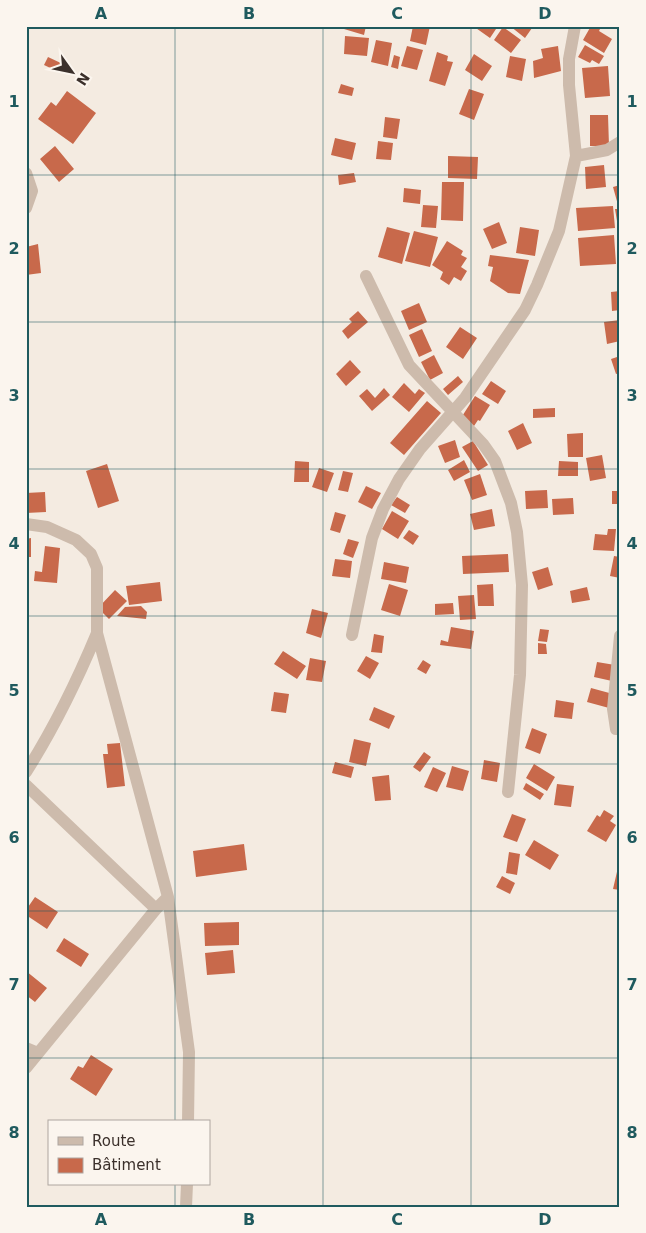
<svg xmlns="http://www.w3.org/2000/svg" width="646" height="1233" viewBox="0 0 646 1233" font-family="'DejaVu Sans',sans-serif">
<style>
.building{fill:#c8694b}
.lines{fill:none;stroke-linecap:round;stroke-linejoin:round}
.street{stroke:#cdbbac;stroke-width:12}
.grid{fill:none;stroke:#1f5a5e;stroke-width:1;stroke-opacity:0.55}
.neatline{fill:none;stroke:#1f5a5e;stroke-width:2}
.grid-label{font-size:16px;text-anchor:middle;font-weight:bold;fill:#1f5a5e}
</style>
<rect width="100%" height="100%" fill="#f4ebe1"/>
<path class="building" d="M344,26H366L364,35L344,29Z
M413,26H430L426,45L410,41Z
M473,26H498L490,38Z
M510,26H529L532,28L525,38Z
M591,26L600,29L599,31L612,39L604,53L583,40Z
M503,27L521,40L511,53L494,40Z
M345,36L369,38L367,56L344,54Z
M376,40L392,43L388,66L371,62Z
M585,45L604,56L599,64L592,60L590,63L578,57Z
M407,46L423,50L417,70L401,66Z
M558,46L561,71L534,78L533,61L543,58L541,49Z
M437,52L448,56L447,61L453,62L445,86L429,81Z
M474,54L492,66L482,81L465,70Z
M394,55L400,57L398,69L391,67Z
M510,56L526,59L522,81L506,77Z
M48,57L65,65L61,73L44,65Z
M608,66L610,96L585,98L582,68Z
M341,84L354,88L352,96L338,93Z
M469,89L484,94L474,120L459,114Z
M67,91L96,113L73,144L38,119L51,102L56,106Z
M590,115H608L609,146H590Z
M385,117L400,119L397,139L383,137Z
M335,138L356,143L352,160L331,155Z
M378,141L393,143L391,160L376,159Z
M55,146L74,169L59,182L40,159Z
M448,156L478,157L477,179L448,178Z
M604,165L606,187L586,189L585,167Z
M354,173L356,182L339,185L338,175Z
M442,182H464L463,221L441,220Z
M620,185V205H618L613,187Z
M404,188L421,190L420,204L403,202Z
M423,205L438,206L436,228L421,227Z
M613,206L615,228L578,231L576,208Z
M615,209H620V232L619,233Z
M499,222L507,243L492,249L483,229Z
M387,227L410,233L402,264L378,257Z
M520,227L539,230L535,256L516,253Z
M414,231L438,237L430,267L405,261Z
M614,235L616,264L580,266L578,238Z
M447,241L463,251L461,255L467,258L461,267L467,271L461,281L454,277L449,285L440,279L443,272L432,265Z
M38,244L41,273L26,275V247Z
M490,255L529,260L520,294L508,293L490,281L493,267L488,266Z
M620,291V310L612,311L611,292Z
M419,303L427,322L409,330L401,311Z
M358,311L368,322L348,339L342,331L352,322L349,319Z
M620,320V341L607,344L604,322Z
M460,327L477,338L463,359L446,347Z
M422,329L432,351L419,357L409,335Z
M434,355L443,373L430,380L421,362Z
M620,356V373L616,374L611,359Z
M350,360L361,372L346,386L336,374Z
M458,376L463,382L448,395L443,389Z
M491,381L506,391L498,404L482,394Z
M404,383L415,394L419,389L425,393L409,412L392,397Z
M384,388L390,395L372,411L359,396L367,389L375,398Z
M475,396L490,405L480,421L478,420L474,426L461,418Z
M427,401L441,413L404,455L390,443Z
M555,408V417L533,418V409Z
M523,423L532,443L517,450L508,431Z
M583,433V457H568L567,434Z
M455,440L460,457L445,463L438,446Z
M473,441L488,465L478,471L462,447Z
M602,455L606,478L590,481L586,458Z
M464,460L470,472L454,481L448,470Z
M295,461L309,462V482H294Z
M559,461L578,462V476H558Z
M107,464L119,501L98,508L86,471Z
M319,468L334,473L327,492L312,487Z
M343,471L353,473L348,492L338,490Z
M480,474L487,495L472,500L464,480Z
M366,486L381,493L372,509L358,502Z
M547,490L548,508L526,509L525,491Z
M612,491H620V504H612Z
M45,492L46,512L26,513V493Z
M397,497L410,505L405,513L391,505Z
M573,498L574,514L553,515L552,499Z
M492,509L495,526L474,530L470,514Z
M392,511L409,521L398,539L382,529Z
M335,512L346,515L340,533L330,530Z
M608,529H616L614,551L593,550L595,534L607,535Z
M409,530L419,536L413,545L403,538Z
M31,538V557H26V539Z
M348,539L359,542L353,558L343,554Z
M45,546L60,548L57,583L34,581L35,571L42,572Z
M508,554L509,572L463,574L462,556Z
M614,556L620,557V578L610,576Z
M335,559L352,561L350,578L332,576Z
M384,562L409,567L406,583L381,579Z
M548,567L553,585L538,590L532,572Z
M160,582L162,601L129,605L126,586Z
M389,584L408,590L400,616L381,610Z
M493,584L494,606H478L477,585Z
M587,587L590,600L572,603L570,591Z
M115,590L127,601L109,619L98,608Z
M474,595L476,619L460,620L458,596Z
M453,603L454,614L435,615V604Z
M141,606L147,612L146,619L117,616L125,607Z
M312,609L328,613L321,638L306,633Z
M451,627L474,631L471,649L440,645L441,640L448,642Z
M540,629L549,630L547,642L538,641Z
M374,634L384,636L382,653L371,652Z
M538,643L546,644L547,654H538Z
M283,651L306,666L297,679L274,664Z
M366,656L379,663L370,679L357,671Z
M310,658L326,661L322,682L306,680Z
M423,660L431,665L426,674L417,669Z
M597,662L615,665L612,681L594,677Z
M591,688L613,694L609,708L587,702Z
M274,692L289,694L286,713L271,711Z
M556,700L574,703L572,719L554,717Z
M374,707L395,716L389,729L369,720Z
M532,728L547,734L540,754L525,748Z
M354,739L371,743L366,766L349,762Z
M120,743L125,786L107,788L103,754H108L107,744Z
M424,752L431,757L420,772L413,767Z
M484,760L500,763L497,782L481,779Z
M335,762L354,767L351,778L332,773Z
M534,764L555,777L547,791L526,778Z
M452,766L469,771L463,791L446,787Z
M433,767L446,773L437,792L424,787Z
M389,775L391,800L375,801L372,777Z
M526,783L544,794L540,800L523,789Z
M557,784L574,786L571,807L554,805Z
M604,810L614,816L610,821L616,825L606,842L587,831L597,815L600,817Z
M512,814L526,819L517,842L503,837Z
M534,840L559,855L550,870L525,855Z
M244,844L247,870L196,877L193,851Z
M509,852L520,854L517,875L506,873Z
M619,863H620V890L613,889Z
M502,876L515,883L510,894L496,887Z
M35,897L58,912L47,929L26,915V910Z
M239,922V945L205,946L204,923Z
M64,938L89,954L81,967L56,951Z
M233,950L235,973L207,975L205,953Z
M26,971L47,988L35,1002L26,995Z
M91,1055L113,1069L96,1096L70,1079L78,1066L83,1068Z"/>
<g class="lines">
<path class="street" d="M576,156L607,150L620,142
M26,173L32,191L26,208
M366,276L409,365L483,444L495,461L511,503L517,532L522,585L520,675L508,792
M26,524L47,527L76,540L91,554L97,568V633L168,897L189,1052L188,1122
M352,635L372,538L383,509L399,479L420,449L465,398L525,310L537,285L559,231L576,156L569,85V59L575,26
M620,636L613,709L616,729H620
M26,772C54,728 77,681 97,633
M26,785L156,909
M26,1048L38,1053
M26,1068L156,909L168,897
M186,1207L187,1184"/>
</g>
<path class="grid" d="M175,26V1122M323,26V1207M471,26V1207M26,175H620M26,322H620M26,469H620M26,616H620M26,764H620M26,911H620M26,1058H620M175,1184V1207"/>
<rect width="646" height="1233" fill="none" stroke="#fbf5ee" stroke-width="55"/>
<rect x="48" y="1120" width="162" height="65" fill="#fbf5ee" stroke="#aea6a0"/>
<rect x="58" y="1137" width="25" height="8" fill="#cdbbac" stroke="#aea6a0"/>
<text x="92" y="1146" font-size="15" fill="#3b302b">Route</text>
<rect x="58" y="1158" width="25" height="15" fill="#c8694b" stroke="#aea6a0"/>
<text x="92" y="1170" font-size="15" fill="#3b302b">Bâtiment</text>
<g transform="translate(72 72) rotate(123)" stroke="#fbf5ee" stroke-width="4" paint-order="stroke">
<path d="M0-4L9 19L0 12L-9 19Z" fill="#3b302b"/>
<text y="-8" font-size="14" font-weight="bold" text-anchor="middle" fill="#3b302b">N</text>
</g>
<rect x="28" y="28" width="590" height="1178" class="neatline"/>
<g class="grid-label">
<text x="101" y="19">A</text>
<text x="249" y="19">B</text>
<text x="397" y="19">C</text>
<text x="545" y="19">D</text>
<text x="14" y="107">1</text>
<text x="632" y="107">1</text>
<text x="14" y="254">2</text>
<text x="632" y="254">2</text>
<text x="14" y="401">3</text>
<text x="632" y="401">3</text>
<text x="14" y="549">4</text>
<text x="632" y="549">4</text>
<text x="14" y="696">5</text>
<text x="632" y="696">5</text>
<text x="14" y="843">6</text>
<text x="632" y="843">6</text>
<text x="14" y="990">7</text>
<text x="632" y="990">7</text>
<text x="14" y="1138">8</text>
<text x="632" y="1138">8</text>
<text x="101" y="1225">A</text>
<text x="249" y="1225">B</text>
<text x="397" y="1225">C</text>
<text x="545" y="1225">D</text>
</g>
</svg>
